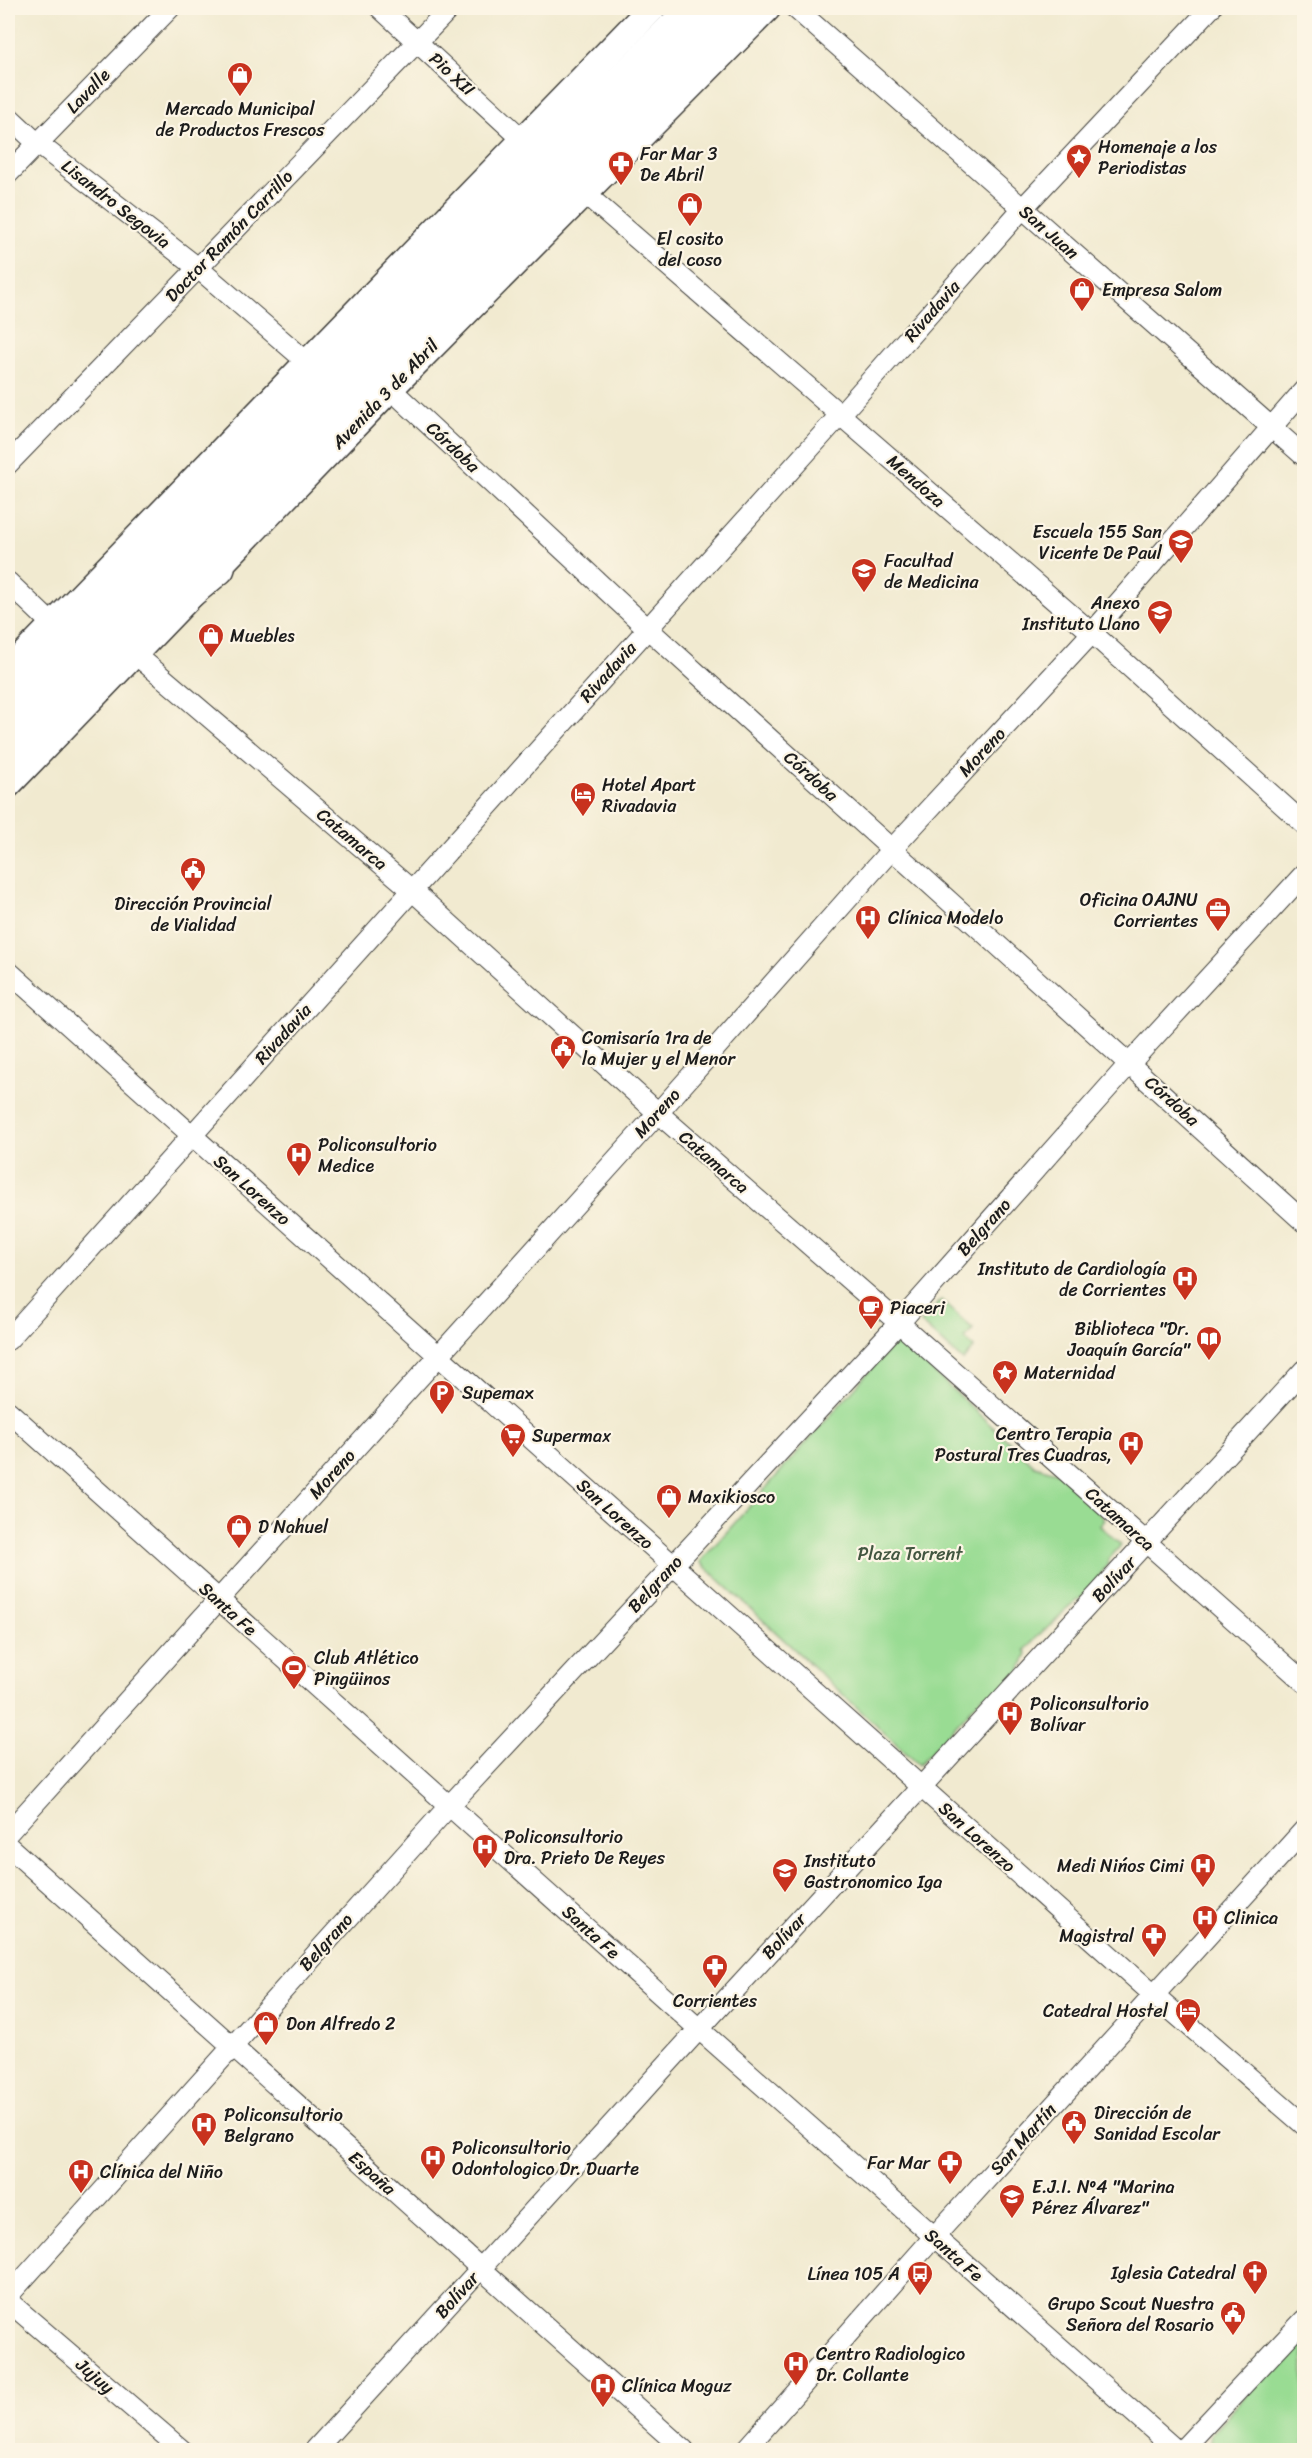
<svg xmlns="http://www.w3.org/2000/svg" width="1312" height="2458" viewBox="0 0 1312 2458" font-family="Sriracha,sans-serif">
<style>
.green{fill:#99dc93;stroke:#5a7c58;stroke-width:1.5}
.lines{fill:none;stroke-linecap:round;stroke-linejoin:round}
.minor-casing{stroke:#3c3b37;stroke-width:22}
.secondary-casing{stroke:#3c3b37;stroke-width:30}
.trunk-casing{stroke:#3c3b37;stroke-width:36}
.minor{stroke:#fff;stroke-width:20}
.secondary{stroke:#fff;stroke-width:27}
.trunk{stroke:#fff;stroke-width:33}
.labels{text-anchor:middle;stroke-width:4.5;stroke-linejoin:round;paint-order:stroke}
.street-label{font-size:18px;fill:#1c1c1c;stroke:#fcf5e5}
.poi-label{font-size:18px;fill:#1c1c1c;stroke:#fcf5e5;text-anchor:start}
.park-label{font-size:18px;fill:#425640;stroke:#fcf5e5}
</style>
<rect width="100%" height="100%" fill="#fcf5e5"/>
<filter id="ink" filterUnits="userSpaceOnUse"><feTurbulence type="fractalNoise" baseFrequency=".0167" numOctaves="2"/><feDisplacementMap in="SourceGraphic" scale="12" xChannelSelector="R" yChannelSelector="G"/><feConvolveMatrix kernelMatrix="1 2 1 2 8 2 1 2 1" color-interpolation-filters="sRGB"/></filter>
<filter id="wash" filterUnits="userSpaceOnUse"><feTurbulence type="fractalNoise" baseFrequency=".008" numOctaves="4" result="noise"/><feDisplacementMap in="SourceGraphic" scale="24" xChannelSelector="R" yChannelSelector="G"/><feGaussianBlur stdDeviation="1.35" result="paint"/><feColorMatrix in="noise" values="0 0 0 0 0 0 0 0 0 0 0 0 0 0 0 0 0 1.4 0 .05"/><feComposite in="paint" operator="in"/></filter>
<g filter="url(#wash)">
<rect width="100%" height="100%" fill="#f1ead0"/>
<path class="green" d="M941,1300L973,1329L965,1339L974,1347L963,1361L921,1323Z
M898,1339L1035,1466L1059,1473L1096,1508L1104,1519L1100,1526L1121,1545L1109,1559L1108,1564L1086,1594L1067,1608L1052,1625L1043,1631L1025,1650L1027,1653L1020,1671L998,1692L983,1696L919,1765L700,1562Z
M1304,2331V2450H1209L1211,2434Z"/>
</g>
<g filter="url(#ink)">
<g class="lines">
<defs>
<path id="minor" d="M380,8L532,148
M795,8L1304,456
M8,116L37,143L198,268L307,362L321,361
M8,174L170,8
M575,185L1092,633L1304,824
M380,379L647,628L1304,1222
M8,464L450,8
M8,582L53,625L65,632
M121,651L134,653L413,891L658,1113L899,1323L1304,1682
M8,971L1154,1995L1304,2125
M8,1340L840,415L1022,209L1211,8
M8,1411L699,2029L1176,2450
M8,1833L658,1113L892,849L1092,633L1304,390
M8,1846L684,2450
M8,2296L450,1805L899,1323L1130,1063L1304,874
M8,2301L182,2450
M315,2450L699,2029L1304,1370
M745,2450L934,2237L1304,1830
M1182,2450L1304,2320"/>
<path id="secondary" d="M8,672L652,8
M8,784L390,388L767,8"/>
<path id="trunk" d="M160,616L218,568
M8,711L347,359L694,8
M8,748L370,370L727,8"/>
</defs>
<use href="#minor" class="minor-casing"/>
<use href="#secondary" class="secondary-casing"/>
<use href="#trunk" class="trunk-casing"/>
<use href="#minor" class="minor"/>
<use href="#secondary" class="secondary"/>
<use href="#trunk" class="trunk"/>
</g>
</g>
<defs>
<symbol id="shop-pin" viewBox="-11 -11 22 30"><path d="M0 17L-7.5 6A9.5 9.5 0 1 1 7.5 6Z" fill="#c8321e" stroke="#fcf5e5"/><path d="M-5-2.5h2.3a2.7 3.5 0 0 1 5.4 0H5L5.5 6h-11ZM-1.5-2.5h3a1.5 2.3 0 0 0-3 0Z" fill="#fff"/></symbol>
<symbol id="sight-pin" viewBox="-11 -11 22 30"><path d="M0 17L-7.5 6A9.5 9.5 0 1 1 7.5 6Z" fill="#c8321e" stroke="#fcf5e5"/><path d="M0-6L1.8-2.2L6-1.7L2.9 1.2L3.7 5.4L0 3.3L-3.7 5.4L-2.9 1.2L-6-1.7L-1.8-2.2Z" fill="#fff"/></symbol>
<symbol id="pharmacy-pin" viewBox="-11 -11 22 30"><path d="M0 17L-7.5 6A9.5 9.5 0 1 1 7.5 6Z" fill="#c8321e" stroke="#fcf5e5"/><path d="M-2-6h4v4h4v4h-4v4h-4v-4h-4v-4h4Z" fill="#fff"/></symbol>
<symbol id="school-pin" viewBox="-11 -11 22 30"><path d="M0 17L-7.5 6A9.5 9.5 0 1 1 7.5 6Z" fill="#c8321e" stroke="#fcf5e5"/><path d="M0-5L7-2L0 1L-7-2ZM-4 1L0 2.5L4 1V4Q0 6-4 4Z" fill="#fff"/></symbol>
<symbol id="university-pin" viewBox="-11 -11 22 30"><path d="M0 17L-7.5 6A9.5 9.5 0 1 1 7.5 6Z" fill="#c8321e" stroke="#fcf5e5"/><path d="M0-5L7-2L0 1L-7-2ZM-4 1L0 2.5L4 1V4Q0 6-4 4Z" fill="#fff"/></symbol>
<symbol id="hotel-pin" viewBox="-11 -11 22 30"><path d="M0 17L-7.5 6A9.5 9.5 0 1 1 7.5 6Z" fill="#c8321e" stroke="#fcf5e5"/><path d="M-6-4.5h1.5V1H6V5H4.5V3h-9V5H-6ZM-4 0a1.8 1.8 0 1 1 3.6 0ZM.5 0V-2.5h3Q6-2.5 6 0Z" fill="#fff"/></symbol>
<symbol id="civic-pin" viewBox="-11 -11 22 30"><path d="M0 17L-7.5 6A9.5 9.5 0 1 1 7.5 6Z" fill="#c8321e" stroke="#fcf5e5"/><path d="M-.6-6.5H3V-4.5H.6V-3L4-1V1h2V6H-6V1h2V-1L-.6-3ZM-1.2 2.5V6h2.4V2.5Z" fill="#fff"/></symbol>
<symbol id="office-pin" viewBox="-11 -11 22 30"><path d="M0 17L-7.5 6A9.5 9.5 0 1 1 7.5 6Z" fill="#c8321e" stroke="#fcf5e5"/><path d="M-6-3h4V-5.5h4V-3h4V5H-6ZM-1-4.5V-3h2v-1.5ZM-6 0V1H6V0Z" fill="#fff"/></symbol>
<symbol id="hospital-pin" viewBox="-11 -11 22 30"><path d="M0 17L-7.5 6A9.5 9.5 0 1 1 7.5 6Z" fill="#c8321e" stroke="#fcf5e5"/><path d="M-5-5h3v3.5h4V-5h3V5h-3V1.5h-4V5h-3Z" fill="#fff"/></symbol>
<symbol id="cafe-pin" viewBox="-11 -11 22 30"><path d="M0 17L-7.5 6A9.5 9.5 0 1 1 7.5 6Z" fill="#c8321e" stroke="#fcf5e5"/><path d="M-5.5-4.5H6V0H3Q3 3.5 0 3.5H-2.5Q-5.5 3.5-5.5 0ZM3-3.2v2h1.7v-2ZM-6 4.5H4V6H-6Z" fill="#fff"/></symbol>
<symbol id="library-pin" viewBox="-11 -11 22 30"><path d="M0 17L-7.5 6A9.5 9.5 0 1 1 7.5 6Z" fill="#c8321e" stroke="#fcf5e5"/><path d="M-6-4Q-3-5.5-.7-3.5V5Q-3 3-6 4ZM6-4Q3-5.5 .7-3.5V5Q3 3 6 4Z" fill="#fff"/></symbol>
<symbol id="parking-pin" viewBox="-11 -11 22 30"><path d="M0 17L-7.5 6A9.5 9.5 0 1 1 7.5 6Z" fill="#c8321e" stroke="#fcf5e5"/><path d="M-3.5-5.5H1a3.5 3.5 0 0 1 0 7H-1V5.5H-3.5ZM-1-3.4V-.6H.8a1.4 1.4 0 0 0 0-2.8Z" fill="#fff"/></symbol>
<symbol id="supermarket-pin" viewBox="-11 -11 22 30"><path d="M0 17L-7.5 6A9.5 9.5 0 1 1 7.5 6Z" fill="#c8321e" stroke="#fcf5e5"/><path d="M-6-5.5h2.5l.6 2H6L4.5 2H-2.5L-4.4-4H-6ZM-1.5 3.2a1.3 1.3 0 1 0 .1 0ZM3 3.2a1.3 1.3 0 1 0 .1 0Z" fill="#fff"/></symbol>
<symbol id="stadium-pin" viewBox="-11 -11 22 30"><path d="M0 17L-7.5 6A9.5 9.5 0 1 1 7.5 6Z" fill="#c8321e" stroke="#fcf5e5"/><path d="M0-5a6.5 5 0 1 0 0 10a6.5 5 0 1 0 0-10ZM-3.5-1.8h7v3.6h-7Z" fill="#fff"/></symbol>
<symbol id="church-pin" viewBox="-11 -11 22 30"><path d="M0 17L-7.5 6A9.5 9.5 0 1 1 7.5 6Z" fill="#c8321e" stroke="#fcf5e5"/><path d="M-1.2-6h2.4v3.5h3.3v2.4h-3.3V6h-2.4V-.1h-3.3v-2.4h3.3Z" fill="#fff"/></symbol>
<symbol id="bus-pin" viewBox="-11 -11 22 30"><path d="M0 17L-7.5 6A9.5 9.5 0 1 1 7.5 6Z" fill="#c8321e" stroke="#fcf5e5"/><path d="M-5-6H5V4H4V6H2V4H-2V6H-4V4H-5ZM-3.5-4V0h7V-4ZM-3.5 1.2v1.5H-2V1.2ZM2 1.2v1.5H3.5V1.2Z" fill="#fff"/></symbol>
</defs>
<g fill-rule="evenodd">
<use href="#shop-pin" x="225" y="60" width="30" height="40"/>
<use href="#sight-pin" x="1064" y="142" width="30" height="40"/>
<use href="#pharmacy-pin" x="606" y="149" width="30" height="40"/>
<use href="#shop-pin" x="675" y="190" width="30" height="40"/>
<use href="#shop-pin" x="1067" y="275" width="30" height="40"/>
<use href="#school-pin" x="1166" y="527" width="30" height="40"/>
<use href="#university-pin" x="849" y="556" width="30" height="40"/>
<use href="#university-pin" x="1145" y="598" width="30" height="40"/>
<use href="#shop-pin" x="196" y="621" width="30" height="40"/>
<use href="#hotel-pin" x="568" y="780" width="30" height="40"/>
<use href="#civic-pin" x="178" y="855" width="30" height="40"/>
<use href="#office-pin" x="1203" y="895" width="30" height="40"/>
<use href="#hospital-pin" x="853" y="903" width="30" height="40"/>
<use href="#civic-pin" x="548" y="1033" width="30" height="40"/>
<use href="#hospital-pin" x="284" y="1140" width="30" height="40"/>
<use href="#hospital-pin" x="1170" y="1264" width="30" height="40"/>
<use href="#cafe-pin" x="856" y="1293" width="30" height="40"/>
<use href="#library-pin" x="1194" y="1324" width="30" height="40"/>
<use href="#sight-pin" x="990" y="1358" width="30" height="40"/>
<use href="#parking-pin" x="427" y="1378" width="30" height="40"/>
<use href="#supermarket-pin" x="498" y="1421" width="30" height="40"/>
<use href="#hospital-pin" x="1116" y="1429" width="30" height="40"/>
<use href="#shop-pin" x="654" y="1482" width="30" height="40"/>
<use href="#shop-pin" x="224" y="1512" width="30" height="40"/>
<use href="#stadium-pin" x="279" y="1653" width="30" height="40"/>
<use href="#hospital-pin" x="995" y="1699" width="30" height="40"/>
<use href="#hospital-pin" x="470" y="1832" width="30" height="40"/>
<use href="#hospital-pin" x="1188" y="1851" width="30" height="40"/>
<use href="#university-pin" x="770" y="1856" width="30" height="40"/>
<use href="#hospital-pin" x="1190" y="1903" width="30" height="40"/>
<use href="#pharmacy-pin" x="1139" y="1921" width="30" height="40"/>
<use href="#pharmacy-pin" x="700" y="1952" width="30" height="40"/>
<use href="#hotel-pin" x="1173" y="1996" width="30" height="40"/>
<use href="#shop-pin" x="251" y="2009" width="30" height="40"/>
<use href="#civic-pin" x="1059" y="2108" width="30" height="40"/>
<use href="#hospital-pin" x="189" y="2110" width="30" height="40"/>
<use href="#hospital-pin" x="418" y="2143" width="30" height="40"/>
<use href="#pharmacy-pin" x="935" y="2148" width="30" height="40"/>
<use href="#hospital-pin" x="66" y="2157" width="30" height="40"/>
<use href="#school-pin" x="997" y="2182" width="30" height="40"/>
<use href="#church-pin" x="1240" y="2258" width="30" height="40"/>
<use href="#bus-pin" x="905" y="2259" width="30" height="40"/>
<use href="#civic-pin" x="1218" y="2299" width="30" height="40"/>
<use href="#hospital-pin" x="781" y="2349" width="30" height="40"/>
<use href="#hospital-pin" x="588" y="2371" width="30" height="40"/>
</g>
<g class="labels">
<g class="street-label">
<text transform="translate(452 74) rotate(43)" y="6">Pio XII</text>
<text transform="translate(88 91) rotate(-46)" y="6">Lavalle</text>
<text transform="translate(116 204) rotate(38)" y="6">Lisandro Segovia</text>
<text transform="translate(1049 232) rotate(41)" y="6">San Juan</text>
<text transform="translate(229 236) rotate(-46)" y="6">Doctor Ramón Carrillo</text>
<text transform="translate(932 311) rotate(-49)" y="6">Rivadavia</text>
<text transform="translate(385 394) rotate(-46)" y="6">Avenida 3 de Abril</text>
<text transform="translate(453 447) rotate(43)" y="6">Córdoba</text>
<text transform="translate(916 481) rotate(41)" y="6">Mendoza</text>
<text transform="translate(608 672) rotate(-48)" y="6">Rivadavia</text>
<text transform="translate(982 752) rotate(-47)" y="6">Moreno</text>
<text transform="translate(811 776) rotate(42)" y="6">Córdoba</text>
<text transform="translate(352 839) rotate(40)" y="6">Catamarca</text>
<text transform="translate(283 1034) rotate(-48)" y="6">Rivadavia</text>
<text transform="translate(1172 1101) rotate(42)" y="6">Córdoba</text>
<text transform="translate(657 1113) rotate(-48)" y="6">Moreno</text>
<text transform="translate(714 1162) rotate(41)" y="6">Catamarca</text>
<text transform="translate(252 1190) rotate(42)" y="6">San Lorenzo</text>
<text transform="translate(984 1227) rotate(-48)" y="6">Belgrano</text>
<text transform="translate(332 1474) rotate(-48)" y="6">Moreno</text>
<text transform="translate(615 1514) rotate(42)" y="6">San Lorenzo</text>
<text transform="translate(1120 1519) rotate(42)" y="6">Catamarca</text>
<text transform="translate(1114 1579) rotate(-47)" y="6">Bolívar</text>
<text transform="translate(655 1584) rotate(-47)" y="6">Belgrano</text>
<text transform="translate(228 1609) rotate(42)" y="6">Santa Fe</text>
<text transform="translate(977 1837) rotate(42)" y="6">San Lorenzo</text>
<text transform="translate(591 1932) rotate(42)" y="6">Santa Fe</text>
<text transform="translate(784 1936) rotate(-47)" y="6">Bolívar</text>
<text transform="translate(326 1942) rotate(-48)" y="6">Belgrano</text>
<text transform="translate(1023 2139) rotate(-48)" y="6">San Martín</text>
<text transform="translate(372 2173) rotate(42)" y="6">España</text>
<text transform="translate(954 2255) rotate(41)" y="6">Santa Fe</text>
<text transform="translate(457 2295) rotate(-48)" y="6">Bolívar</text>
<text transform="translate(95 2376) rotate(41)" y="6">Jujuy</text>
</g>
<g class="poi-label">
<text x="240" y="115" text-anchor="middle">Mercado Municipal<tspan x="240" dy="21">de Productos Frescos</tspan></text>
<text x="1098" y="153">Homenaje a los<tspan x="1098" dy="21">Periodistas</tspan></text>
<text x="640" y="160">Far Mar 3<tspan x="640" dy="21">De Abril</tspan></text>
<text x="690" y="245" text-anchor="middle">El cosito<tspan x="690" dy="21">del coso</tspan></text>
<text x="1102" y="296">Empresa Salom</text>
<text x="1162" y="538" text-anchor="end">Escuela 155 San<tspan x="1162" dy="21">Vicente De Paul</tspan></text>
<text x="884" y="567">Facultad<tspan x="884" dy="21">de Medicina</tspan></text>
<text x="1140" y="609" text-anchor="end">Anexo<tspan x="1140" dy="21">Instituto Llano</tspan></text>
<text x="230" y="642">Muebles</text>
<text x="602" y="791">Hotel Apart<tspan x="602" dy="21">Rivadavia</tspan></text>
<text x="1198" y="906" text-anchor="end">Oficina OAJNU<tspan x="1198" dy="21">Corrientes</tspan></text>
<text x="193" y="910" text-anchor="middle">Dirección Provincial<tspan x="193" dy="21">de Vialidad</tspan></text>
<text x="888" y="924">Clínica Modelo</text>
<text x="582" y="1044">Comisaría 1ra de<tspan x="582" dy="21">la Mujer y el Menor</tspan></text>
<text x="318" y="1151">Policonsultorio<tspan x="318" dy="21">Medice</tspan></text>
<text x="1166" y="1275" text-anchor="end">Instituto de Cardiología<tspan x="1166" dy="21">de Corrientes</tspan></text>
<text x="890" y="1314">Piaceri</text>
<text x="1190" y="1335" text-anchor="end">Biblioteca "Dr.<tspan x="1190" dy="21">Joaquín García"</tspan></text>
<text x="1024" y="1379">Maternidad</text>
<text x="462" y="1399">Supemax</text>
<text x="1112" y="1440" text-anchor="end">Centro Terapia<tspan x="1112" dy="21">Postural Tres Cuadras,</tspan></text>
<text x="532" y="1442">Supermax</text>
<text x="688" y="1503">Maxikiosco</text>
<text x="258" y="1533">D Nahuel</text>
<text x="314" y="1664">Club Atlético<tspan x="314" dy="21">Pingüinos</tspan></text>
<text x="1030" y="1710">Policonsultorio<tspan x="1030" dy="21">Bolívar</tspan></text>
<text x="504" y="1843">Policonsultorio<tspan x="504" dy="21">Dra. Prieto De Reyes</tspan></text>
<text x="804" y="1867">Instituto<tspan x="804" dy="21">Gastronomico Iga</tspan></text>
<text x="1184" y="1872" text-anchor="end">Medi Nińos Cimi</text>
<text x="1224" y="1924">Clinica</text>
<text x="1134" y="1942" text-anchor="end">Magistral</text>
<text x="715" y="2007" text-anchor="middle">Corrientes</text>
<text x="1168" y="2017" text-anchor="end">Catedral Hostel</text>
<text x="286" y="2030">Don Alfredo 2</text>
<text x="1094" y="2119">Dirección de<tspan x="1094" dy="21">Sanidad Escolar</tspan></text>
<text x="224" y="2121">Policonsultorio<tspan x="224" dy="21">Belgrano</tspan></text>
<text x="452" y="2154">Policonsultorio<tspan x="452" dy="21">Odontologico Dr. Duarte</tspan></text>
<text x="930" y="2169" text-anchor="end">Far Mar</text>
<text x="100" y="2178">Clínica del Niño</text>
<text x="1032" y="2193">E.J.I. Nº4 "Marina<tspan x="1032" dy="21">Pérez Álvarez"</tspan></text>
<text x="1236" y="2279" text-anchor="end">Iglesia Catedral</text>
<text x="900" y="2280" text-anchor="end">Línea 105 A</text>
<text x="1214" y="2310" text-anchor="end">Grupo Scout Nuestra<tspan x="1214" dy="21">Señora del Rosario</tspan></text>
<text x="816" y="2360">Centro Radiologico<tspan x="816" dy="21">Dr. Collante</tspan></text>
<text x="622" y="2392">Clínica Moguz</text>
</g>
<g class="park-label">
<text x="910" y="1560">Plaza Torrent</text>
</g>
</g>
<rect width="1312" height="2458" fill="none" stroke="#fcf5e5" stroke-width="30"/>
</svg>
